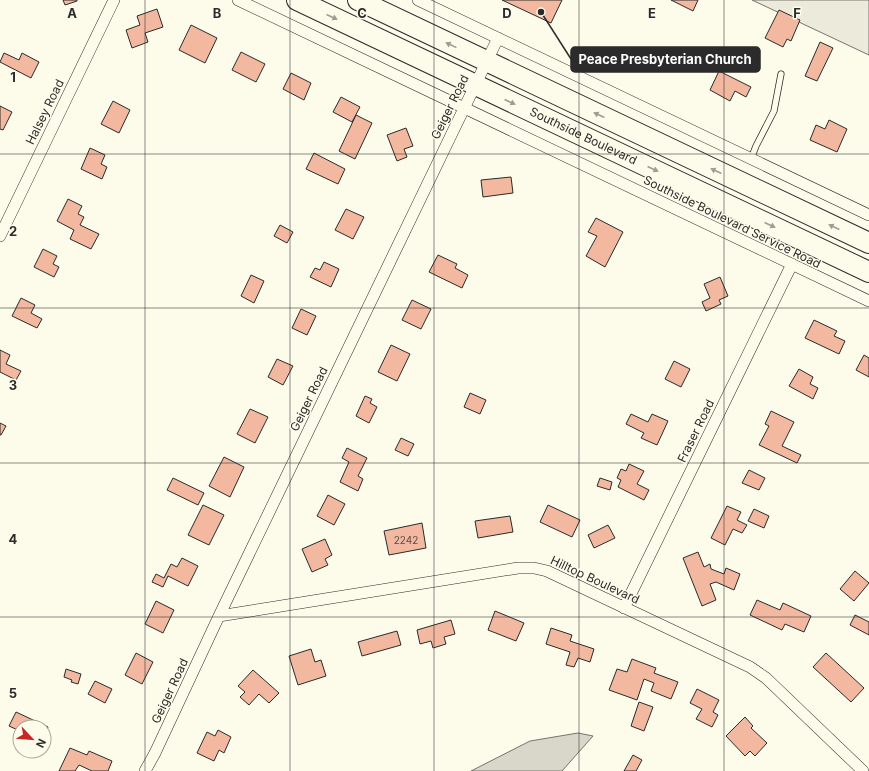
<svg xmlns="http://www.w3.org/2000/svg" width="869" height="771" viewBox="0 0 869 771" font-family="Inter,sans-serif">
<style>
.green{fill:#ecebdb;stroke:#74746e}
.water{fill:#d8d7c9;stroke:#74746e}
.building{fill:#f2b8a0;stroke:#2b2b2b}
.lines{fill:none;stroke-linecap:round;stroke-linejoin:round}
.lane-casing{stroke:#2b2b2b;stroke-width:7}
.street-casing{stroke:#2b2b2b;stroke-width:12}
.highway-casing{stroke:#2b2b2b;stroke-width:22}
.lane{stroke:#fdfbea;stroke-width:5.5}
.street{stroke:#fdfbea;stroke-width:11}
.highway{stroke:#fdfbea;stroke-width:20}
.oneway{fill:#9e9d94}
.grid{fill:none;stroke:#2b2b2b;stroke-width:1;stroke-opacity:0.55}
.labels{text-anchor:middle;stroke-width:3;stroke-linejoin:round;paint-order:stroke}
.number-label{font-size:10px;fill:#5d4e48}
.street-label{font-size:12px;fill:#2b2b2b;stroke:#fdfbea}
.grid-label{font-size:13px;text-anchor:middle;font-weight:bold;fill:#2b2b2b;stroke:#fdfbea;stroke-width:3;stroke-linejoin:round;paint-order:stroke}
.leader{fill:none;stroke:#2b2b2b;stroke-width:1.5}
.callout-dot{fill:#2b2b2b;stroke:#fdfbea;stroke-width:1.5}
.callout{fill:#2b2b2b;stroke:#2b2b2b;stroke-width:1.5}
.callout-label{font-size:13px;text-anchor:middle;font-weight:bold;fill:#fff}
</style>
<rect width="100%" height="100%" fill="#fdfbea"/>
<path class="green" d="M752,0H869V55Z"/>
<path class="water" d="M578,733L593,736L562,771H471L530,741Z"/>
<path class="building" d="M63,0H77V1L65,5Z
M502,0H562L551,23Z
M671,0H698L693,11Z
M157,9L163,27L145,33L148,42L132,48L126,30L140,25L137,16Z
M779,10L800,20L791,41L787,39L783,47L765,38Z
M191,25L217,38L205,63L179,50Z
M820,42L833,48L817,81L805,76Z
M241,52L265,64L256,82L232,70Z
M4,53L19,60L22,53L39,62L31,78L0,62Z
M719,71L751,87L746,97L735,91L730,101L710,90Z
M291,73L311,83L304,100L283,89Z
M341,97L360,107L352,122L333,112Z
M113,101L130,110L119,133L101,124Z
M0,106L12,112L3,130L0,129Z
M356,115L372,123L355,159L339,151Z
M829,120L847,129L837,152L810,140L816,125L825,129Z
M406,128L413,146L404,149L407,157L397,161L387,135Z
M90,148L105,155L101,164L107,167L102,179L81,169Z
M314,153L345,169L338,184L306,169Z
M511,177L513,193L483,197L481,180Z
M68,199L82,206L78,214L84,217L80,225L99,234L91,249L70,239L74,230L57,221Z
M346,209L364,217L353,239L335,230Z
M596,218L623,232L605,267L586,256L597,236L588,232Z
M280,225L293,232L287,243L274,236Z
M43,249L57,256L53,264L59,267L54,277L34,267Z
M438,255L457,264L455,268L468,275L462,288L429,272Z
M324,262L339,269L331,287L310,277L315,268L320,270Z
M251,275L264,281L254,303L241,296Z
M720,277L728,296L719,300L721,304L706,311L702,302L710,298L704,284Z
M21,298L35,305L31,313L42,319L37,328L12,316Z
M412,300L431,309L421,329L402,320Z
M301,309L316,316L307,335L292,328Z
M814,320L837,331L834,336L845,341L839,354L805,338Z
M391,345L410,354L397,381L378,372Z
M0,350L10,355L6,364L21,371L16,380L0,372Z
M864,355L869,358V377L856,370Z
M277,359L293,366L283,385L268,377Z
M674,361L690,369L681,387L665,379Z
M799,369L813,377L810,384L818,388L813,399L789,386Z
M470,393L486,400L480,414L464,407Z
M365,396L372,399L370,403L377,407L369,423L356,416Z
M250,409L268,417L255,443L237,434Z
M771,411L794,422L782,446L801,455L797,463L759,445L769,426L765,424Z
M631,414L648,422L652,414L668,421L657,445L641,438L644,433L626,424Z
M0,423L6,426L1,435H0Z
M401,438L414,444L408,456L395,450Z
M347,448L367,458L358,476L363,479L358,491L340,482L349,462L342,458Z
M224,457L244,467L230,497L209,486Z
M629,464L644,471L637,484L649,490L644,500L618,487L621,480L617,478L621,469L626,471Z
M749,470L765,478L759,490L742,483Z
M173,478L204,493L198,505L167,490Z
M600,478L612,482L610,490L597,486Z
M328,495L345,504L334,525L317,516Z
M203,505L224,515L209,545L188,535Z
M548,505L580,520L572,537L540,522Z
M727,506L741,512L737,520L747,525L742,533L733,529L725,545L711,538Z
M754,509L769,516L764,528L748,521Z
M510,516L513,532L478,538L475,521Z
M422,523L426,548L389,555L384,531Z
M608,525L615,538L594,548L588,535Z
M325,539L332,555L325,559L328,565L312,572L302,549Z
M698,552L704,567L710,564L711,569L724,574L726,568L740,574L734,590L716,582L710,584L716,600L702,606L683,558Z
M182,558L198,566L188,586L168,576L163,587L152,582L156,574L164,578L171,564L177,567Z
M855,571L869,583L854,601L840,589Z
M757,600L780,610L783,603L811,616L804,632L785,624L782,630L750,615Z
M156,601L174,610L163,633L145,624Z
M495,611L524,623L516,641L488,630Z
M855,615L869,622V635L850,625Z
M451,620L455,634L444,637L446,644L433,648L431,641L420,644L417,630Z
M551,628L572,635L570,641L594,649L590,662L578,658L574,667L566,665L570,652L546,644Z
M397,631L401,645L362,656L358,642Z
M311,649L315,662L321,660L326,676L298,685L289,656Z
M136,653L153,662L142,684L125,675Z
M826,653L864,688L851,702L813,667Z
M632,659L656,668L654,673L678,682L671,699L651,691L654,683L644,679L637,700L609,690L617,669L627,672Z
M66,669L81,674L78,684L71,682L72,680L64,677Z
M253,670L279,693L269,703L259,694L249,705L240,697L245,692L238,686Z
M95,681L112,689L105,703L88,694Z
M697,689L719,700L713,712L718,715L712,727L696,719L702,709L690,703Z
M639,702L653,707L644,731L631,726Z
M16,712L48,727L44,736V727H20V731L9,726Z
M745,717L753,726L751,728L767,743L755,756L750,751L745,756L726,736Z
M218,730L231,737L224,753L219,750L214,761L197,753L207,732L215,736Z
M70,748L87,755L89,751L112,761L108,771H92L79,765L75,771H59Z
M633,755L642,760L636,771H624Z"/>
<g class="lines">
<defs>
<path id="lane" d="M751,159L756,146L774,111L781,74"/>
<path id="street" d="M238,0L869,301
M418,0L869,215
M0,236L114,0
M624,608L792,264
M219,616L518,568H534L547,571L750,667L766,678L863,771
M145,771L155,753L219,616L498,38"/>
<g id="highway">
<path id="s1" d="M297,0L869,272"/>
<path d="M358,0L869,243"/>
</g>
</defs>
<use href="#lane" class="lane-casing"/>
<use href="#street" class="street-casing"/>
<use href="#highway" class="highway-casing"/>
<use href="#lane" class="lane"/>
<use href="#street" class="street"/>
<use href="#highway" class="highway"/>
</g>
<defs><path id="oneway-solid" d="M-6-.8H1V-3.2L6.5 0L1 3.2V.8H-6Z"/></defs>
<g class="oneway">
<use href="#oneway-solid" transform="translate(332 17) rotate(25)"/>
<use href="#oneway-solid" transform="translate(451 45) rotate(-154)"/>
<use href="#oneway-solid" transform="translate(510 102) rotate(25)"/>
<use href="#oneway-solid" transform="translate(599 115) rotate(-155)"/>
<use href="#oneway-solid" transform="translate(653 169) rotate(25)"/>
<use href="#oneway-solid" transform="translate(716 171) rotate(-155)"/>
<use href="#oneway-solid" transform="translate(770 225) rotate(25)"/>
<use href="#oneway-solid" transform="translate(834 227) rotate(-155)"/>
</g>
<path class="grid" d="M145,0V771M290,0V771M434,0V771M579,0V771M724,0V771M0,154H869M0,308H869M0,463H869M0,617H869"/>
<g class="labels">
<g class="number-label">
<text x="406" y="544">2242</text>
</g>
<g class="street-label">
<text transform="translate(450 107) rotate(-64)" y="4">Geiger Road</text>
<text transform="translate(45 112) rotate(-64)" y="4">Halsey Road</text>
<text dy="4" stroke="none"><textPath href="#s1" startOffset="317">Southside Boulevard</textPath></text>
<text transform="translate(732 222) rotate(26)" y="4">Southside Boulevard Service Road</text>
<text transform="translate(309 399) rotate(-64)" y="4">Geiger Road</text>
<text transform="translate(696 431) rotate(-64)" y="4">Fraser Road</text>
<text transform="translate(595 580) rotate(25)" y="4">Hilltop Boulevard</text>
<text transform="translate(170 691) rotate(-65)" y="4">Geiger Road</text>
</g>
</g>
<g class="grid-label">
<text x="72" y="18">A</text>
<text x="217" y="18">B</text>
<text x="362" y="18">C</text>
<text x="507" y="18">D</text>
<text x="652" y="18">E</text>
<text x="797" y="18">F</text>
<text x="13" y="82">1</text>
<text x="13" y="236">2</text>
<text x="13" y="390">3</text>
<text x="13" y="544">4</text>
<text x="13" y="698">5</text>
</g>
<path class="leader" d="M541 12L571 59"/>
<circle class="callout-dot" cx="541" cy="12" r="4"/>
<rect class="callout" x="571" y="47" width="189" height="25" rx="4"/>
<g class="callout-label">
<text x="665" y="64">Peace Presbyterian Church</text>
</g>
<g transform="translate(32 739) rotate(116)"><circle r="19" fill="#fdfbea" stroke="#a9a89e"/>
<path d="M0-3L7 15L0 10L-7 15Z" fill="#c62828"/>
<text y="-6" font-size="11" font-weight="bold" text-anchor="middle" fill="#2b2b2b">N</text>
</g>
</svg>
